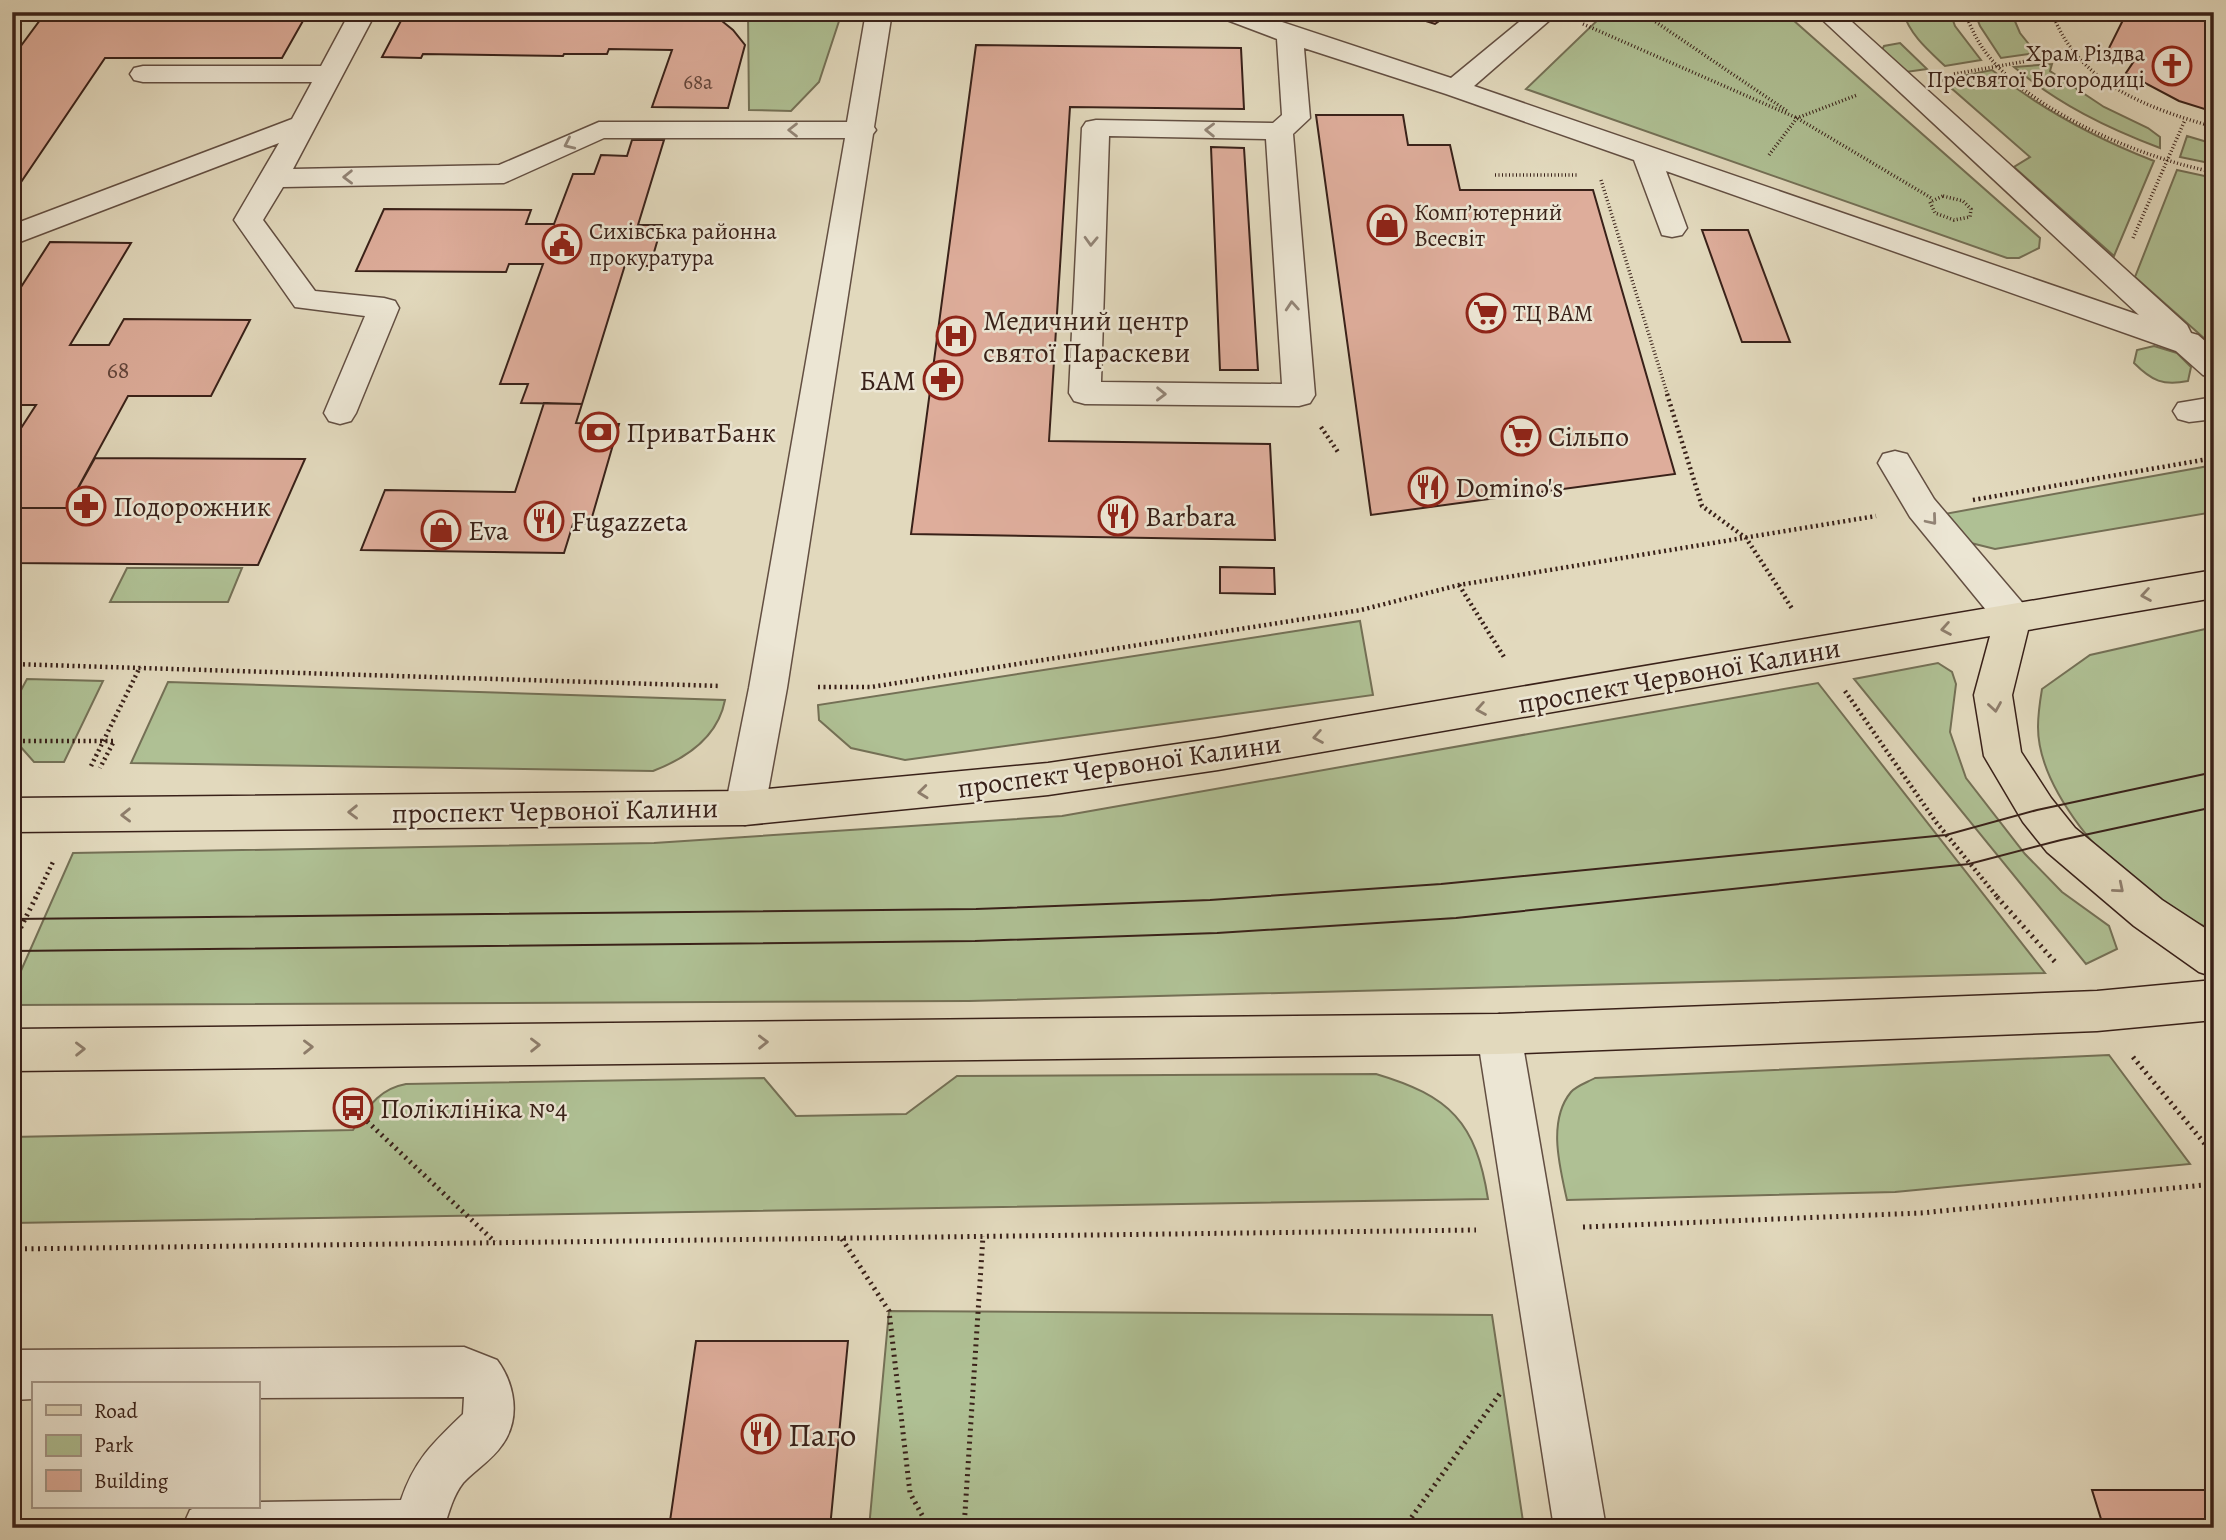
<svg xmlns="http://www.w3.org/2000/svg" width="2226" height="1540" viewBox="0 0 2226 1540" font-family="Alegreya,serif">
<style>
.green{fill:#afc094;stroke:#747056;stroke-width:2}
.building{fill:#dead9b;stroke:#392119;stroke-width:2}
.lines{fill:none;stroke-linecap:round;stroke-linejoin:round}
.minor-casing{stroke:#634f42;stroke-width:3}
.major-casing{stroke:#392119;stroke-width:3}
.path-far2{stroke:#392119;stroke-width:3.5;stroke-dasharray:1 2.5;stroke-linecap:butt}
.path-far1{stroke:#392119;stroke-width:4.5;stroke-dasharray:2 3.5;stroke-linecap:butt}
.path{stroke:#392119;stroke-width:5;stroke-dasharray:2 4.5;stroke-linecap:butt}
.minor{fill:#ece6d4;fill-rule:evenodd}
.major{fill:#e2d9bd;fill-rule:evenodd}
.tram{stroke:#392119;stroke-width:2}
.oneway{stroke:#928476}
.oneway2{stroke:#8e7d6b}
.labels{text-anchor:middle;stroke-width:5;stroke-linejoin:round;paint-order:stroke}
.far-number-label{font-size:21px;fill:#62443a}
.far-poi-label{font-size:23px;fill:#392119;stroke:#ece6d4;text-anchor:start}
.number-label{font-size:24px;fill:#62443a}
.poi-label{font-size:28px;fill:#392119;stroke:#ece6d4;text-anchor:start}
.street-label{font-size:28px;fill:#392119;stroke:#ece6d4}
.near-poi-label{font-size:33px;fill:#392119;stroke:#ece6d4;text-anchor:start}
</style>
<rect width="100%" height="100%" fill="#e2d9bd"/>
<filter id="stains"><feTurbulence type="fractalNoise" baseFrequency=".00286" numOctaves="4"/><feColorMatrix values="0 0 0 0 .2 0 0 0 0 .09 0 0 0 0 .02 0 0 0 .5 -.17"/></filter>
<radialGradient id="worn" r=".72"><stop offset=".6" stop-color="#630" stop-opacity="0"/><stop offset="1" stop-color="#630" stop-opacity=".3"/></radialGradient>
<path class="green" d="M633,12H842L819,82L791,111L749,110L748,14Z
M1606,12H1784L2040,238L2039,248L2019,258H2007L1526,89Z
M1903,12H1950L1955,26L1981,60L1945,66C1928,50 1910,35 1903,12Z
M2011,12L2020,33L2036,53L2001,58L1980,26L1975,13Z
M1900,43L1927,69L1906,72L1882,50L1884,46Z
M2052,64L2050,71L2104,107L2148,128L2160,137V148C2107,128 2058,104 2014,67Z
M1992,70C2042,110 2095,138 2154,161L2114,256L2014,167L2030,157L1942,80Z
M2187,136L2214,144V164L2180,157Z
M2177,170L2214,178V347L2135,277Z
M2154,346L2177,353L2191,367L2188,381C2163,386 2152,381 2134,363L2137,350Z
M2214,465V512L1995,549L1971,543L1939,515Z
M127,568H242L228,602H110Z
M1360,621L1373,695L905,760L851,748L819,720L818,705Z
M2214,627V931C2196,922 2178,914 2161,904C2110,872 2038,790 2038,727C2038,714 2040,701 2042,689L2090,655Z
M1938,663L1952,672L1956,684L1950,732L1966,778L2025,854L2062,892L2109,926L2117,949L2086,964L1854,679Z
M27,679L103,681L64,762H34L12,737V707Z
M168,682L725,700C718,737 687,758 653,771L131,763Z
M1818,683L2045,973L969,1001L12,1005V991L73,853L654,843L1062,816Z
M2109,1055L2190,1164L1895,1192L1567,1200C1560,1168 1547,1121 1571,1092C1576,1086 1588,1082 1595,1078Z
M1376,1074C1450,1096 1476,1122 1488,1199L12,1223V1137L353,1130C368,1108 378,1089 406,1084L764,1078L796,1116L906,1114L957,1076Z
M889,1311L1492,1315L1524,1528H869Z"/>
<path class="building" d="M46,12H308L282,58H105L15,191H12V58Z
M1397,12H1452L1435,24Z
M2127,12H2214V112L2179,101L2126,73L2136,58L2108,50Z
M588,13L707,15L722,21L733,30L745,45L728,108L652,107L672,50L609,49L607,54H564L563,56L423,54L421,58L382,57L404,15L586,17Z
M976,45L1241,48L1244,109L1070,107L1049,441L1270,444L1275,540L911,534Z
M1316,115H1403L1408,145H1450L1460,190H1593L1675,474L1371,515Z
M632,140H664L638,225H662L650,266L625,265L582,404L521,403L528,384H500L543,264H509L506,272L356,271L384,209L531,210L526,224H554L573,174H594L601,155L627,156Z
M1211,147L1244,148L1258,370H1220Z
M1702,230H1748L1790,342H1742Z
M50,242L131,243L70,345H109L124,319L250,320L211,396H128L67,508H12V442L36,405H12V301Z
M544,403L582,404L576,423L619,424L590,524H573L564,553L361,550L385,490L515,492Z
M95,458L305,459L258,565L12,563V508H67Z
M1220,567L1274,568L1275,594L1220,593Z
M696,1341H848L830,1528H669Z
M2092,1490H2214V1528H1938L1936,1519H2101Z"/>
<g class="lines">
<defs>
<path id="minor" d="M350,12H376L293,169L499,165L599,122H847L866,12H892L874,127L876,130L873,134L787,688L765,808L759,820L745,825L731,820L725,808L749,688L845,138H604L504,183L283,187L263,220L315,291L384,298L395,301L399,308L356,413L351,421L340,424L329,421L324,413L365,316L295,307L234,220L279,143L12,245V225L292,119L312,82H143L134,80L130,74L134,68L143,66H321Z
M1216,12H1252L1451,78L1531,12H1559L1474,86L2139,315L1814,12H1841L2187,325L2191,333L2198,335L2214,349V378L2203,375L2176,351L1666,171L1687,228L1682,235L1672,237L1662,235L1634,160L1446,94L1304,48L1310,118L1293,134L1315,395L1310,403L1299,406L1085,404L1074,401L1069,393L1082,128L1086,122L1096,120L1273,123L1282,115L1277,39L1219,17ZM1109,136L1266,139L1282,384L1101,382Z
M2214,397V419L2189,422L2178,419L2173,411L2178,403Z
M1895,451L1907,454L1934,499L2026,607L2031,617L2026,627L2013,631L2000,627L1910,517L1878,463L1883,454Z
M1499,1014L1514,1020L1521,1034L1606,1528H1554L1477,1034L1484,1020Z
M464,1347L497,1360C515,1384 521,1419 502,1445C492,1460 475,1470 463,1483C453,1496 449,1512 444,1528H182L190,1510L197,1507H257V1502L401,1500C415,1459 433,1443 463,1414L464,1397L257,1398V1384H33V1399L12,1400V1350Z"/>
<path id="major" d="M2214,570V598L2028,630L2012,695L2021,752L2051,798L2075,828L2162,900L2214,934V977L2199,972L2134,926L2047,852L2023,822L1984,756L1974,695L1990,636L1218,770L1048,795L745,825L12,832V798L745,791L1048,763L1218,738Z
M2214,980V1020L2097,1031L1499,1054L12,1071V1029L1499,1014L2097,991Z"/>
</defs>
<use href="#minor" class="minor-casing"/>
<use href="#major" class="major-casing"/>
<path class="path-far2" d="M1641,12L1787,111
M1965,12C1971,29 1979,45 1991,59C2037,114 2144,159 2214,172
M2052,12C2077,83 2147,108 2214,127
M1583,24L1797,118L1933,199
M12,35L29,12
M1954,74L2072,53
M1769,155L1797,118L1857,95
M1495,175H1578
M1601,180L1668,396
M1943,196L1963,201L1971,209L1970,217L1954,220L1935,213L1930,202Z
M2133,238L2185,120"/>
<path class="path-far1" d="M1667,394L1702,506L1746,538L1793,610
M1321,427L1338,452
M1973,500L2214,458
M1459,585L1504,657
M12,664L720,686
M818,687H871L1361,610L1459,585L1876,516
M1845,691L1936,822L1999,899
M12,741H114L100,768
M91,766L140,667
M35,899L54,860"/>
<path class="path" d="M1997,897L2056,963
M12,945L36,897
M2133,1057L2214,1155
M353,1108L495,1242
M1583,1227L1921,1213L2214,1184
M842,1239L889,1311L910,1493L929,1528
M12,1249L1476,1230
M964,1528L983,1236
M1404,1528L1501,1392"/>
<use href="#minor" class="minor"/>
<use href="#major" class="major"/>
<path class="tram" d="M12,919L976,909L1210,900L1441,884L1946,835L2037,810L2214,772
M12,951L975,941L1217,933L1456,918L1969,864L2061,840L2214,807"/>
</g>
<defs><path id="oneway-chevron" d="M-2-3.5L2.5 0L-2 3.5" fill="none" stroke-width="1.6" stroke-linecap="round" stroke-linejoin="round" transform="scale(1.75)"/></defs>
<g class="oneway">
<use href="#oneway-chevron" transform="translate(793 130) rotate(180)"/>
<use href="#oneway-chevron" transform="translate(1210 130) rotate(-179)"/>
<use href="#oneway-chevron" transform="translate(569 144) rotate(155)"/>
<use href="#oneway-chevron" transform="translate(348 177) rotate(179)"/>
<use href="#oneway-chevron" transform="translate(1091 241) rotate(92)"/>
<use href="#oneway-chevron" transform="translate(1292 306) rotate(-94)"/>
<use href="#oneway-chevron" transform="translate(1161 394) rotate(1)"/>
<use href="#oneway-chevron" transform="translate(1932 520) rotate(50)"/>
</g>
<g class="oneway2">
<use href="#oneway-chevron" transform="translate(2146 595) rotate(171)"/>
<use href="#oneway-chevron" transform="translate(1946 629) rotate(170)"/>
<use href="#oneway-chevron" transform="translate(1995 707) rotate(81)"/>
<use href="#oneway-chevron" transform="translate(1481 709) rotate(170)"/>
<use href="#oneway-chevron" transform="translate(1318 737) rotate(170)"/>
<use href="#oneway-chevron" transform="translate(923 792) rotate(174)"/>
<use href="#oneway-chevron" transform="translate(353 812) rotate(179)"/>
<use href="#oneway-chevron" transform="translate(126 815) rotate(179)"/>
<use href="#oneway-chevron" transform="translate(2119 888) rotate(40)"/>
<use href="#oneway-chevron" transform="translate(763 1042) rotate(-1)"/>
<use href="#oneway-chevron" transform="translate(535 1045) rotate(-1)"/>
<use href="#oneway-chevron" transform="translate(308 1047) rotate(-1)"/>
<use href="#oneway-chevron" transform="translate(80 1049) rotate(-1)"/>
</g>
<defs>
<symbol id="church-ring" viewBox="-11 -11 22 22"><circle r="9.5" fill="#ece6d4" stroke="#8f2418" stroke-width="1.5"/><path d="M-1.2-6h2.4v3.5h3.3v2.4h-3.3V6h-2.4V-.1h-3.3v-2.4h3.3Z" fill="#8f2418"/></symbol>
<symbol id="shop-ring" viewBox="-11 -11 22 22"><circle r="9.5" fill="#ece6d4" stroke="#8f2418" stroke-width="1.5"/><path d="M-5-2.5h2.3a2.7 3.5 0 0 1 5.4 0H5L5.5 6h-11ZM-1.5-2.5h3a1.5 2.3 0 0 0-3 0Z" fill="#8f2418"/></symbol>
<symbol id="civic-ring" viewBox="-11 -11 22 22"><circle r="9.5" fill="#ece6d4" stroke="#8f2418" stroke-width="1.5"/><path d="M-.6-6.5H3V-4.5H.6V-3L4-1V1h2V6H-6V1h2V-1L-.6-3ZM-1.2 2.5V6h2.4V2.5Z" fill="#8f2418"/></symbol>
<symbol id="supermarket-ring" viewBox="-11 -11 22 22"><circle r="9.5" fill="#ece6d4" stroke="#8f2418" stroke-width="1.5"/><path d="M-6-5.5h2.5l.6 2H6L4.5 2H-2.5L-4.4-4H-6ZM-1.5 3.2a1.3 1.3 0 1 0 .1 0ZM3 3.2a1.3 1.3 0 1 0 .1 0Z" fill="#8f2418"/></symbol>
<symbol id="hospital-ring" viewBox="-11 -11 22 22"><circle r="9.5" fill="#ece6d4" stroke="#8f2418" stroke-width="1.5"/><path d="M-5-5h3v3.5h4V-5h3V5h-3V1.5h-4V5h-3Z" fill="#8f2418"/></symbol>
<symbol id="pharmacy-ring" viewBox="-11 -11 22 22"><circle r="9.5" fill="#ece6d4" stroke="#8f2418" stroke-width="1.5"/><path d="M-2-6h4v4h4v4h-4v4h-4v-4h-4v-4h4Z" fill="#8f2418"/></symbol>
<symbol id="bank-ring" viewBox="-11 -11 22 22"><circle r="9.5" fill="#ece6d4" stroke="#8f2418" stroke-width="1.5"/><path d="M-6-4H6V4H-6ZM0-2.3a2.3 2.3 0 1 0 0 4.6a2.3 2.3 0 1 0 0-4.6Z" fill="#8f2418"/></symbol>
<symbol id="restaurant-ring" viewBox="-11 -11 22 22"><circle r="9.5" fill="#ece6d4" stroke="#8f2418" stroke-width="1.5"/><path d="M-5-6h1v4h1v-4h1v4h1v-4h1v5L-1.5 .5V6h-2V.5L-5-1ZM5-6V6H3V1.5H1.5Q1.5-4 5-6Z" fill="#8f2418"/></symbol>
<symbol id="bus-ring" viewBox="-11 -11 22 22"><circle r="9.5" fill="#ece6d4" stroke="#8f2418" stroke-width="1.5"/><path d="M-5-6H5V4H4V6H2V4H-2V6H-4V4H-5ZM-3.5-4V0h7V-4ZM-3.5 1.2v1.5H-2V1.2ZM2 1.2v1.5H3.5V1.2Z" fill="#8f2418"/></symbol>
</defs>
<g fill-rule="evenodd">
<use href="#church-ring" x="2150" y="44" width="44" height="44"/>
<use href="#shop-ring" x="1365" y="203" width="44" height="44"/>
<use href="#civic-ring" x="540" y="222" width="44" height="44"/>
<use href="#supermarket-ring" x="1464" y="291" width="44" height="44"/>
<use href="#hospital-ring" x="934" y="314" width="44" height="44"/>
<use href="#pharmacy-ring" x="921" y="358" width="44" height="44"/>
<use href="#bank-ring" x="577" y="410" width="44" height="44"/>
<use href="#supermarket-ring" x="1499" y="414" width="44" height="44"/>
<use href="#restaurant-ring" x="1406" y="465" width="44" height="44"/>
<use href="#pharmacy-ring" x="64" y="484" width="44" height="44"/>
<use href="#restaurant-ring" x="1096" y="494" width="44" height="44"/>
<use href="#restaurant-ring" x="522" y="499" width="44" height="44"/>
<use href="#shop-ring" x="419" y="508" width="44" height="44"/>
<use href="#bus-ring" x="331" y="1086" width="44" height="44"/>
<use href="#restaurant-ring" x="739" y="1412" width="44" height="44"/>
</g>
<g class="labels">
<g class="far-number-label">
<text x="698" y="89">68а</text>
</g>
<g class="far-poi-label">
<text x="2145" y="61" text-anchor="end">Храм Різдва<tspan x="2145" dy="26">Пресвятої Богородиці</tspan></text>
<text x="1414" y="220">Компʼютерний<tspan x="1414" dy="26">Всесвіт</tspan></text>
<text x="589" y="239">Сихівська районна<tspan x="589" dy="26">прокуратура</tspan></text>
<text x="1513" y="321">ТЦ ВАМ</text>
</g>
<g class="number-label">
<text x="118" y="378">68</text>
</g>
<g class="poi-label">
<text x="983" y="330">Медичний центр<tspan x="983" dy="32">святої Параскеви</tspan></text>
<text x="916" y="390" text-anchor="end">БАМ</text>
<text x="626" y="442">ПриватБанк</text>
<text x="1548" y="446">Сільпо</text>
<text x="1455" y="497">Domino's</text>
<text x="113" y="516">Подорожник</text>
<text x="1145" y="526">Barbara</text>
<text x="571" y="531">Fugazzeta</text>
<text x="468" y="540">Eva</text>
<text x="380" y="1118">Поліклініка №4</text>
</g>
<g class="street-label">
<text transform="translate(1679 675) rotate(-10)" y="10">проспект Червоної Калини</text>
<text transform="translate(1119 765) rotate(-8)" y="10">проспект Червоної Калини</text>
<text transform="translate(555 810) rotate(-1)" y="10">проспект Червоної Калини</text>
</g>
<g class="near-poi-label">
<text x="788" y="1446">Паго</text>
</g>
</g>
<rect width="2226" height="1540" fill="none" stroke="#e2d9bd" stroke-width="42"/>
<rect x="14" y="14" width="2198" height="1512" fill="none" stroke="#392119" stroke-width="3.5"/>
<rect x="21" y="21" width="2184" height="1498" fill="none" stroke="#392119" stroke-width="2"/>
<rect x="32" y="1382" width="228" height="126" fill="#ece6d4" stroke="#a49789" stroke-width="2"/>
<rect x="46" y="1405" width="35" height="10" fill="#e2d9bd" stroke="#a49789" stroke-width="2"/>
<text x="94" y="1418" font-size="21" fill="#392119">Road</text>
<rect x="46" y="1435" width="35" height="21" fill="#afc094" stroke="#a49789" stroke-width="2"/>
<text x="94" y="1452" font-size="21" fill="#392119">Park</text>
<rect x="46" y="1470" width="35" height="21" fill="#dead9b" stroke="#a49789" stroke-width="2"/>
<text x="94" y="1488" font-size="21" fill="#392119">Building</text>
<rect width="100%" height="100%" filter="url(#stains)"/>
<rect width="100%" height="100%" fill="url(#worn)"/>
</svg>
